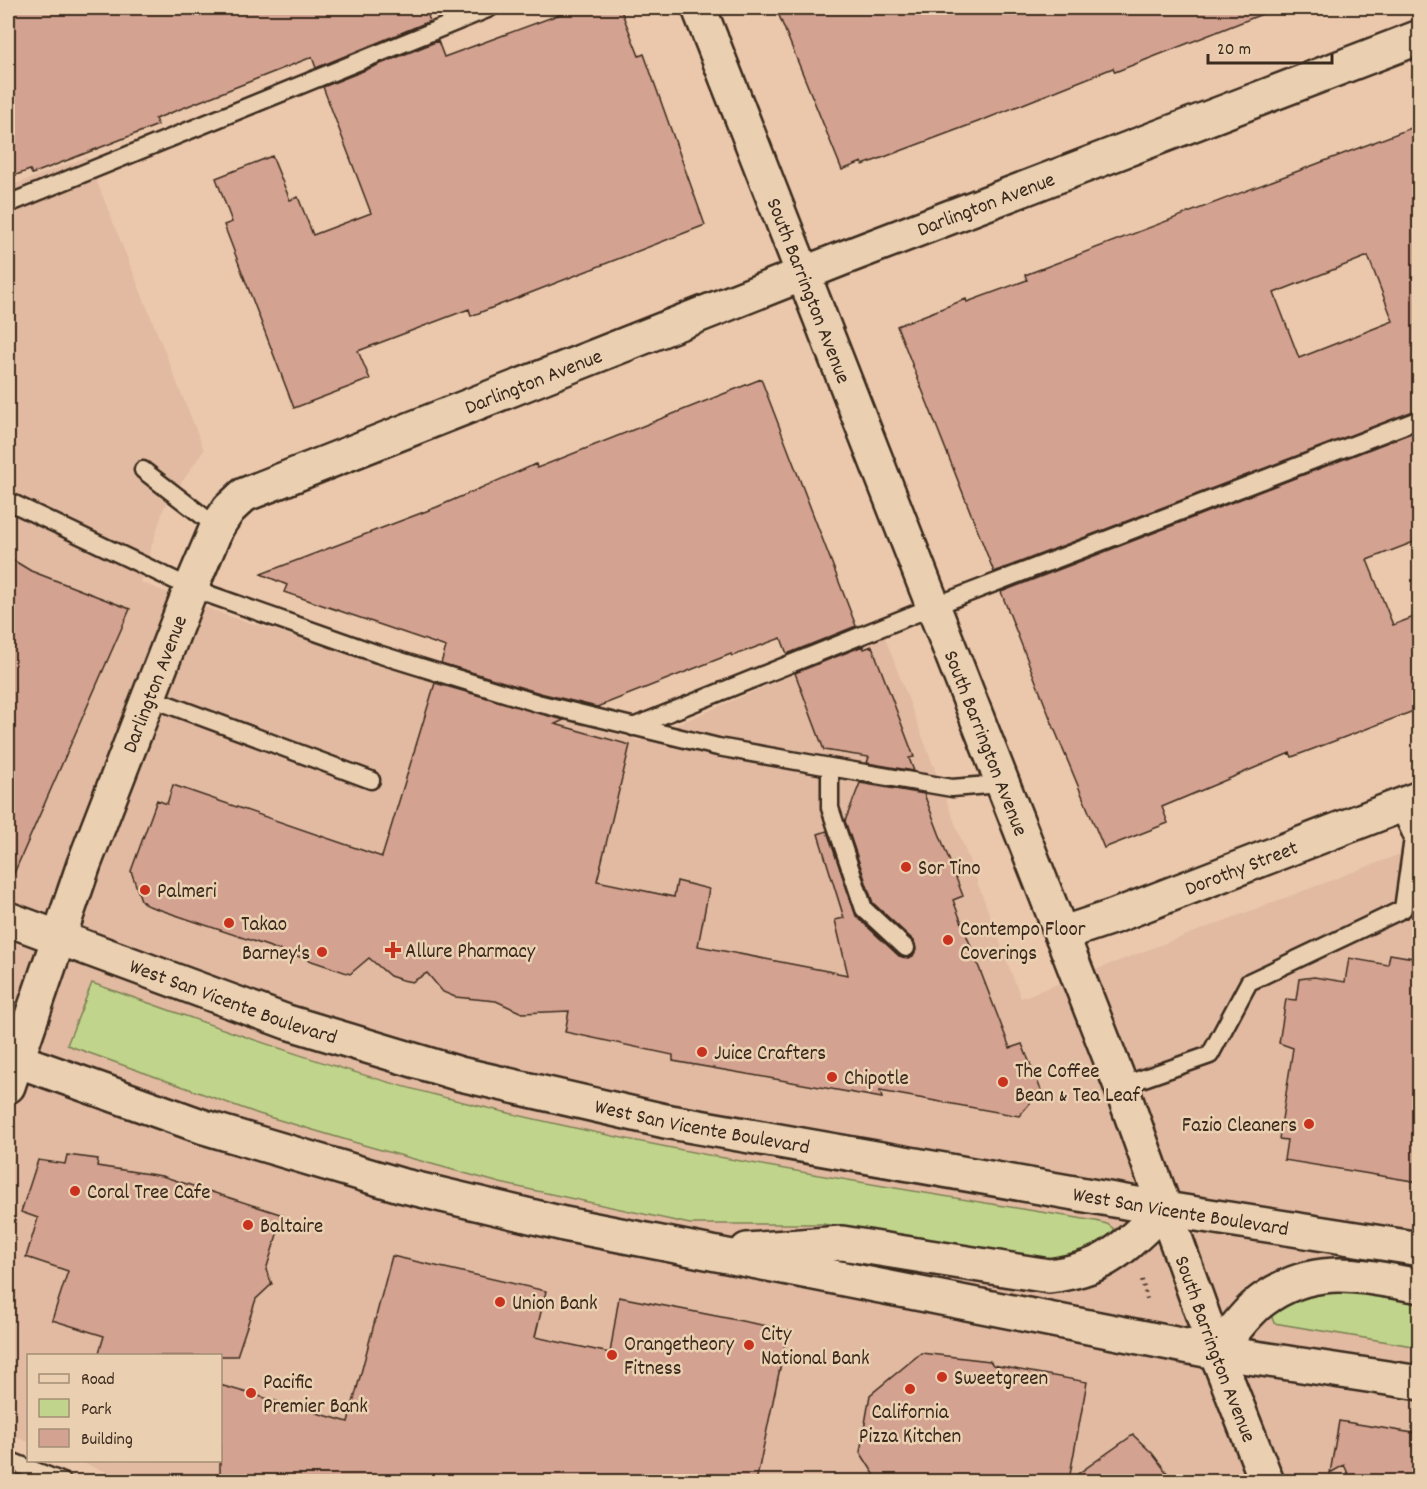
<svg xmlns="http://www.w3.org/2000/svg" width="1427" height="1489" viewBox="0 0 1427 1489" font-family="Dekko,sans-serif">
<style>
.built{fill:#e1baa1}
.green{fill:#c0d58b;stroke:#7e8054;stroke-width:1.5}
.building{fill:#d4a290;stroke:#3b2a1e;stroke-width:1.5;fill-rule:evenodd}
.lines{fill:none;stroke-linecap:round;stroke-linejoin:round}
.service-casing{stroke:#3b2a1e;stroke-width:21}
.minor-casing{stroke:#3b2a1e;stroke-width:38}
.tertiary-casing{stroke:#3b2a1e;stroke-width:38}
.secondary-casing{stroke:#3b2a1e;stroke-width:38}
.path{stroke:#3b2a1e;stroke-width:4;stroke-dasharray:1.5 4.5;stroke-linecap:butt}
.service{stroke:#ead0b1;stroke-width:16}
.minor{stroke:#ead0b1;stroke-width:33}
.tertiary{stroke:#ead0b1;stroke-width:33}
.secondary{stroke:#ead0b1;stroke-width:33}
.poi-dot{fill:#c8321e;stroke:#ead0b1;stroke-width:2}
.labels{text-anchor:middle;stroke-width:5;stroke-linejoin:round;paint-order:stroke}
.street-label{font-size:21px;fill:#3b2a1e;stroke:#ead0b1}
.poi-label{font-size:21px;fill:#3b2a1e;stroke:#ead0b1;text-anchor:start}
</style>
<rect width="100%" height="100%" fill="#ebc8ac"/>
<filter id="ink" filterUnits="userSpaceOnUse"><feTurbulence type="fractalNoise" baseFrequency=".0167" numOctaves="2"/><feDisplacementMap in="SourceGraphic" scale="12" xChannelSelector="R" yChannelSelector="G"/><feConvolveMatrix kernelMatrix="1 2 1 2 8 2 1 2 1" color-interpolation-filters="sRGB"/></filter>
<g filter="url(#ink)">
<path class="built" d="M87,157L204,450L164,508L140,582L231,617L639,741L884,635L1021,998L1403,853L1419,855V1481L134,1482L77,1461L220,1460V1356H28V1442L8,1434V187Z"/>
<path class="green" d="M92,983C214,1026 336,1071 463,1102C672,1154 884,1186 1096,1221L1107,1224L1114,1229L1112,1235L1095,1247L1073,1257L1051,1259H1030L823,1224H690L500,1183L367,1146L259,1114L67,1045Z
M1314,1288L1419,1299V1347L1274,1323L1270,1312Z"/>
<path class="building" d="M8,8H425L430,21L316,68L312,57L155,119L158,125L32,174L30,170L8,178Z
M577,8H620L639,56L644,54L705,225L471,316L469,309L358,351L370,379L294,408L224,225L232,222L216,178L272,156L290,200L298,197L313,235L371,213L323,87L438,41L444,57Z
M776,8H1270V11L1115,72L1113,68L983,120L863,165L862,162L842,170Z
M1419,125V409L994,572L897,326L966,299L967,302L1027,280L1025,275ZM1368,256L1393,321L1299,358L1274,293Z
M761,379L856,626L787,654L781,638L732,656L731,654L597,707L540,693L441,663L446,647L284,592L287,585L261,574L437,507L536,464L537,468Z
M1419,430V540L1367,560L1393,625L1419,615V709L1292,757L1290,753L1162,807L1168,823L1104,848L1054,728L1001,592Z
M8,557L31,571L130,609L8,887Z
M863,646L864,649L872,646L914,757L909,758L914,771L867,763L869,757L824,750L795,673Z
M435,683L564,720L555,724L630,745L597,881L674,897L677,881L709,889L698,946L848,975L835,920L844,918L818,834L827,831L856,916L899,956L909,958L913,956L916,950L914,941L873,903L845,821L860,783L924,794L963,896L953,900L1010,1048L1022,1044L1041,1090L1019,1116L880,1091L882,1098L673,1061V1055L565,1032L569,1011L522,1013L496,1001L455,997L443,992L427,973L412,982L402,980L390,976L369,958L350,974L146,905L141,900L131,871L157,800L167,804L173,785L382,857Z
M1390,954L1419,959V1182L1284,1160L1287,1140L1279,1139L1293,1048L1279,1043L1286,999L1296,1000L1299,979L1314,977L1345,982L1349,958L1388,965Z
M67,1155L98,1159L97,1166L162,1176L283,1215L266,1270L272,1284L256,1299L237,1356H98L104,1336L52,1320L68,1271L26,1257L38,1218L21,1212L38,1160L65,1164Z
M392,1256L546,1291L535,1337L610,1353L619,1297L788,1330L756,1482H220V1385L348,1422Z
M921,1353L990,1361L993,1365L1087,1382L1069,1480L1133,1435L1152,1453L1174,1482H879L860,1452L870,1395Z
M1339,1421L1419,1434V1482H1352L1344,1465L1330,1473Z"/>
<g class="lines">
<defs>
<path id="service" d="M8,204L490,8
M143,470L217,527
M8,501L191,588L378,654L537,703L718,747L830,767L952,788L1001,784
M148,697L371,780
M633,727L932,607L1420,419
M830,767V808L864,909L906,948
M1398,806L1413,838L1420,839
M1121,1086L1210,1055L1249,982L1403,909L1413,838
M8,1460L63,1482"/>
<g id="minor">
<path id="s1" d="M1061,934L1115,916L1420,798"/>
<path id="s2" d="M8,1086L84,864L191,588L217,527L229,509L244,495L846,257L1420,37"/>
</g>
<g id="tertiary">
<path id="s3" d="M699,8L1121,1086L1216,1352L1267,1482"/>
</g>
<g id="secondary">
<path id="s4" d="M8,919L287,1022L460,1074L665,1121L1165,1209L1420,1249"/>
<path d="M8,1057L204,1127L400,1185L564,1224L1216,1352L1420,1383"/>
<path d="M747,1250L842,1243L1049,1276C1109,1268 1122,1248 1165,1209"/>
<path d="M1216,1352C1231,1335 1245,1313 1263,1300C1315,1262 1362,1276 1420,1286"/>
</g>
</defs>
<use href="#service" class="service-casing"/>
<use href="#minor" class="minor-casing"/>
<use href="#tertiary" class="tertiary-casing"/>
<use href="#secondary" class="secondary-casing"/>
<path class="path" d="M1142,1280L1147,1299"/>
<use href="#service" class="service"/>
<use href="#minor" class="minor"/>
<use href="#tertiary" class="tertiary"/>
<use href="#secondary" class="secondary"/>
</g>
</g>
<g class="poi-dot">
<circle cx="906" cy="867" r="6"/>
<circle cx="145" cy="890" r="6"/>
<circle cx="229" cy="923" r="6"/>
<circle cx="948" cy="940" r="6"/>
<path d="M390 941h6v6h6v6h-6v6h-6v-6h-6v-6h6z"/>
<circle cx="322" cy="952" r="6"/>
<circle cx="702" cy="1052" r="6"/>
<circle cx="832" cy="1077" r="6"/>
<circle cx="1003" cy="1082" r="6"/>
<circle cx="1309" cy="1124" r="6"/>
<circle cx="75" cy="1191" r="6"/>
<circle cx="248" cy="1225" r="6"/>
<circle cx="500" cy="1302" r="6"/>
<circle cx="749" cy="1345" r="6"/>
<circle cx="612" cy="1355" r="6"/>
<circle cx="942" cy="1377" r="6"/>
<circle cx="910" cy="1389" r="6"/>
<circle cx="251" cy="1393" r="6"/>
</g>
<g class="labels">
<g class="street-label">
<text dy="7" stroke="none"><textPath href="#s2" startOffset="1436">Darlington Avenue</textPath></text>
<text dy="7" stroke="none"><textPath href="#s3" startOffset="303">South Barrington Avenue</textPath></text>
<text dy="7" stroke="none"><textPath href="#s2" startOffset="950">Darlington Avenue</textPath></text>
<text dy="7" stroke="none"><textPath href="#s2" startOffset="428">Darlington Avenue</textPath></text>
<text dy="7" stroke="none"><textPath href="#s3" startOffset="789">South Barrington Avenue</textPath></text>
<text dy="7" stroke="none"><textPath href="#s1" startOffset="192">Dorothy Street</textPath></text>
<text dy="7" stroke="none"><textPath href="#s4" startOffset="240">West San Vicente Boulevard</textPath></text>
<text dy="7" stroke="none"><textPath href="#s4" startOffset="726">West San Vicente Boulevard</textPath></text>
<text dy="7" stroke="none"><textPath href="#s4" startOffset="1212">West San Vicente Boulevard</textPath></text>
<text dy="7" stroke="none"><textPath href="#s3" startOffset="1437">South Barrington Avenue</textPath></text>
</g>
<g class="poi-label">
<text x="918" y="874">Sor Tino</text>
<text x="157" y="897">Palmeri</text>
<text x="241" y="930">Takao</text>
<text x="960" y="935">Contempo Floor<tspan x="960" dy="24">Coverings</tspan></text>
<text x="405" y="957">Allure Pharmacy</text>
<text x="310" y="959" text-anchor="end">Barney's</text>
<text x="714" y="1059">Juice Crafters</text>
<text x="1015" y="1077">The Coffee<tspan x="1015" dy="24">Bean &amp; Tea Leaf</tspan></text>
<text x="844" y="1084">Chipotle</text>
<text x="1297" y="1131" text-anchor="end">Fazio Cleaners</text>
<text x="87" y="1198">Coral Tree Cafe</text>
<text x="260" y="1232">Baltaire</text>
<text x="512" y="1309">Union Bank</text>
<text x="761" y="1340">City<tspan x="761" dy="24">National Bank</tspan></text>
<text x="624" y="1350">Orangetheory<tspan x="624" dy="24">Fitness</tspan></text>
<text x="954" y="1384">Sweetgreen</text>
<text x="263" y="1388">Pacific<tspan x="263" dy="24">Premier Bank</tspan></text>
<text x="910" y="1418" text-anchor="middle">California<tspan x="910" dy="24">Pizza Kitchen</tspan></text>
</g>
</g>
<rect width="1427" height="1489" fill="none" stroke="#ead0b1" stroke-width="30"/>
<rect x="15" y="15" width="1397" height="1459" fill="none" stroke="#3b2a1e" stroke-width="2" filter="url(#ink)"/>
<rect x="27" y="1354" width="195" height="108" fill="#ead0b1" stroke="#a48e76" stroke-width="1.5"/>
<rect x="39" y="1374" width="30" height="9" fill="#ead0b1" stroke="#a48e76" stroke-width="1.5"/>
<text x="81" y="1384" font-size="18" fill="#3b2a1e">Road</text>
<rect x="39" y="1399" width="30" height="18" fill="#c0d58b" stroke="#a48e76" stroke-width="1.5"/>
<text x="81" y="1414" font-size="18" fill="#3b2a1e">Park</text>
<rect x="39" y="1429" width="30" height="18" fill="#d4a290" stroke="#a48e76" stroke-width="1.5"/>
<text x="81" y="1444" font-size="18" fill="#3b2a1e">Building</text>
<path d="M1208 54v9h124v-9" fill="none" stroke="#3b2a1e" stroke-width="3"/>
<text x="1217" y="54" font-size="18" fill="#3b2a1e" stroke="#ead0b1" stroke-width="4.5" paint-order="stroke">20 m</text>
</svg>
